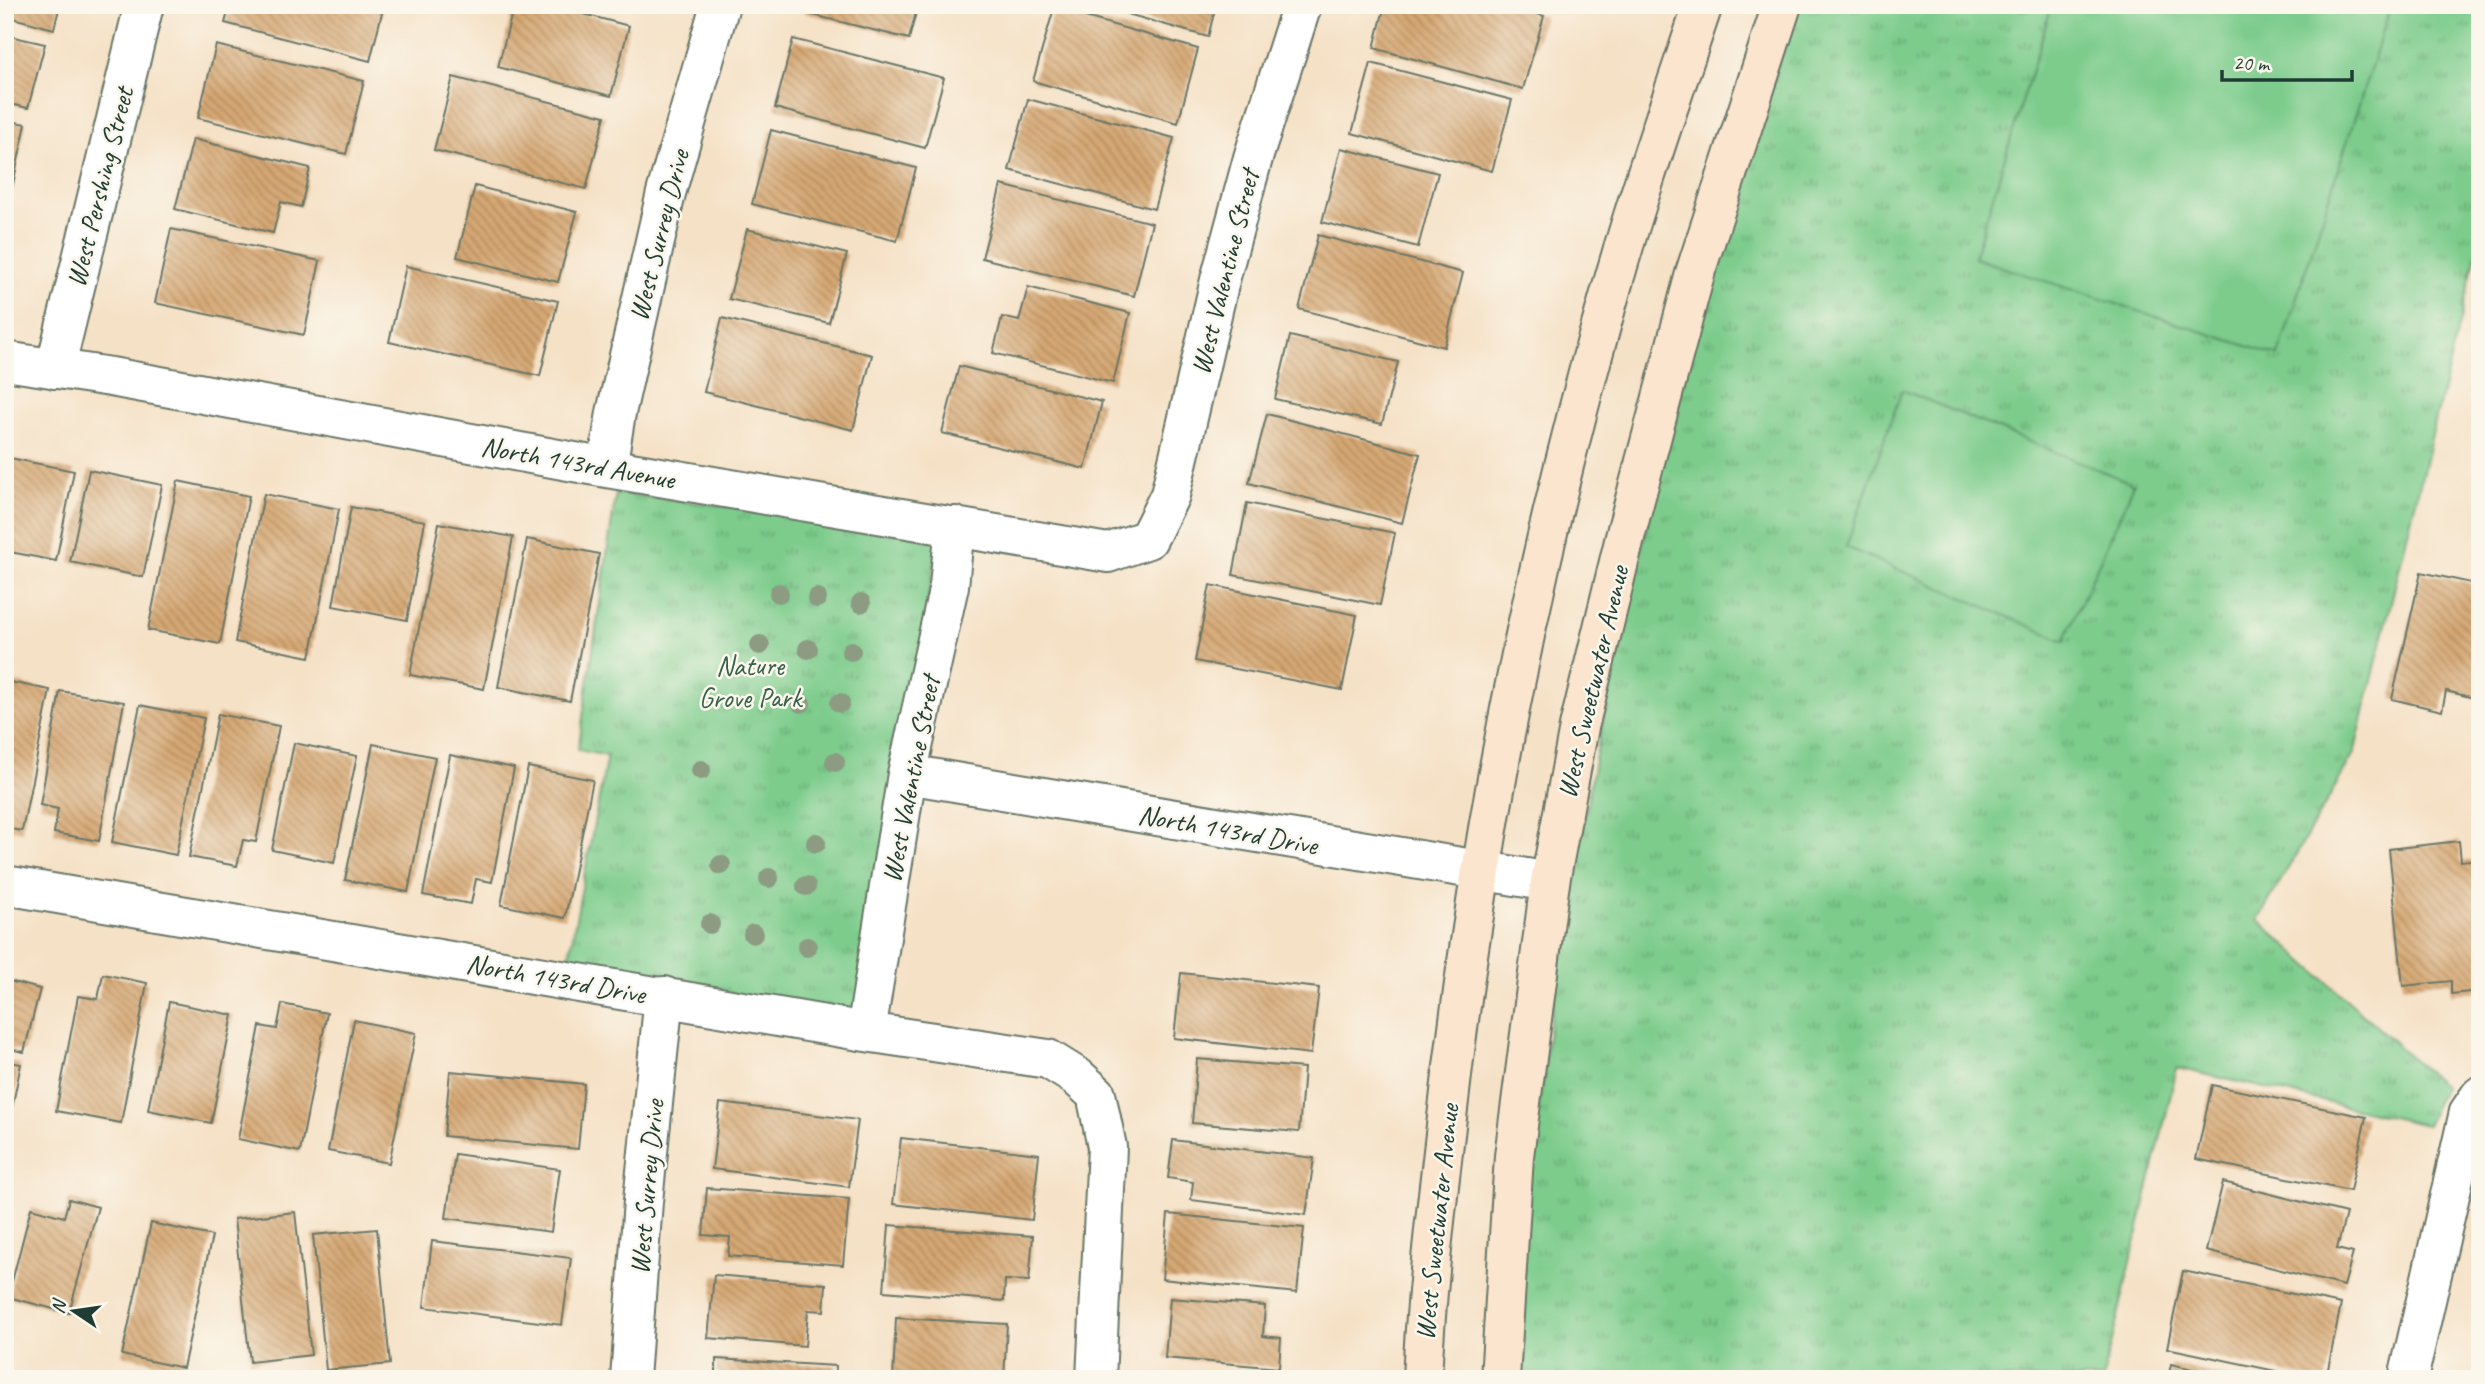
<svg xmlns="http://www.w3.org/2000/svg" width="2485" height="1384" viewBox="0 0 2485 1384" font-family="Caveat,sans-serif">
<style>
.grass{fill:url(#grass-tufts);stroke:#4e8460;stroke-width:2}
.pitch{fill:#7dcc8c;stroke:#4e8460;stroke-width:2}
.building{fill:url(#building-back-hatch)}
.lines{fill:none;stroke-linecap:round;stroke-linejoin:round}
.street-casing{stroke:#6a7667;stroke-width:42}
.secondary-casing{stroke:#6a7667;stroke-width:42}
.street{stroke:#fff;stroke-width:38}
.secondary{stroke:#fbe5cf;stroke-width:38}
.tree{fill:#8c9b82}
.labels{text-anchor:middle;stroke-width:5;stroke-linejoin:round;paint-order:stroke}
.street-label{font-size:28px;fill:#1f3d34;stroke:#fbf7ec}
.park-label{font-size:28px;fill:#36614a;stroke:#fbf7ec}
</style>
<defs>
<pattern id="grass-tufts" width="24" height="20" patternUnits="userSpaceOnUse" patternTransform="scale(1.75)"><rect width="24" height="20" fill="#7dcc8c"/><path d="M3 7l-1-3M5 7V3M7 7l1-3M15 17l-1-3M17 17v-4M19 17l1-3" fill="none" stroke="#66a773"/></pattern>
<pattern id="building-back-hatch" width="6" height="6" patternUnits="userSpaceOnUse" patternTransform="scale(1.75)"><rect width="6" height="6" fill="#d6a773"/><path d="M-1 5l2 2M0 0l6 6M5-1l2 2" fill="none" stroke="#ad895f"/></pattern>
</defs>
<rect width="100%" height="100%" fill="#fbf7ec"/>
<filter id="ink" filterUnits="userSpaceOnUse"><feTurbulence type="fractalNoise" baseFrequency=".0143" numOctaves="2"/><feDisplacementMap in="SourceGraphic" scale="14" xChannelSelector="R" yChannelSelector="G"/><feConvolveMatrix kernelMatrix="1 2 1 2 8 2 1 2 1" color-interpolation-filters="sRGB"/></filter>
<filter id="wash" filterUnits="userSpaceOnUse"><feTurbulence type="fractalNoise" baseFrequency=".00686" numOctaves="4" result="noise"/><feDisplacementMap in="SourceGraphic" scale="28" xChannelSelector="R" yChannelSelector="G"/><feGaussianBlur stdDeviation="1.57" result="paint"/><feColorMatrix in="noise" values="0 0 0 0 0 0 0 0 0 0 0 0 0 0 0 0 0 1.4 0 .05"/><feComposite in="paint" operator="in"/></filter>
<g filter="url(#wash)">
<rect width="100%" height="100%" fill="#f5e1c6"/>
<path class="grass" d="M1797,5H2480V238L2354,754L2258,920L2444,1087L2426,1125L2177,1068L2103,1379H1513L1526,1193L1563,931L1613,665L1705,288Z
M616,493L940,532L855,1014L567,966L607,756L578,750Z"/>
<path class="pitch" d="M2052,5H2391L2278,356L1974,258Z
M1902,390L2134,484L2064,641L1846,547Z"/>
<g id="blocks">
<path class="building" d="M5,5H60L54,29L5,16Z
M230,5H384L370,61L225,23Z
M514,5H550L629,26L611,96L498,67Z
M807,5H918L909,39L805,13Z
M1096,5H1216L1208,37Z
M1385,5H1506L1544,16L1523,89L1374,48Z
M1054,8L1198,49L1178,123L1033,81Z
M5,35L45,44L28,108L5,103Z
M793,39L944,78L925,148L775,108Z
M216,45L364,81L346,154L198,118Z
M1371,63L1512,100L1492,171L1352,133Z
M453,77L605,116L586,189L434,150Z
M1028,99L1174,138L1154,209L1009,170Z
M5,120L26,124L10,198L5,197Z
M771,130L916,168L897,241L752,204Z
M193,139L310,168L301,207L281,202L273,233L175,209Z
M1341,148L1438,173L1418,247L1322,222Z
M1001,185L1152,223L1134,296L982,258Z
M475,186L577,212L558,282L457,257Z
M171,229L320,261L304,335L155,303Z
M747,229L847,254L829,323L729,299Z
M1318,235L1463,273L1444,347L1299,309Z
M406,266L558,301L540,376L389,342Z
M1028,287L1130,313L1113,383L993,353L1002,317L1019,321Z
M722,318L872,355L853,430L704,392Z
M1290,336L1398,362L1382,424L1275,399Z
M959,366L1102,402L1085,469L942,433Z
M1267,414L1420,454L1402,523L1249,483Z
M5,457L74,471L56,561L5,551Z
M89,470L162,485L143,577L70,562Z
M178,481L249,496L220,644L148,630Z
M264,494L339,509L310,657L235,642Z
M1247,503L1395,533L1380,605L1233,575Z
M351,507L425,521L407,620L333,606Z
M439,523L513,537L484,689L410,675Z
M527,539L599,554L570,701L498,687Z
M2421,572L2480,585L2478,699L2446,691L2442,711L2392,699Z
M1210,585L1357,615L1342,690L1195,661Z
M5,681L50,690L22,831L5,828Z
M60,691L124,702L99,841L54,833L58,809L40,805Z
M140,705L204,718L176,855L112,842Z
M218,714L279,726L256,842L243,840L237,866L189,857Z
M294,743L357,756L334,863L272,850Z
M373,744L435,757L408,892L345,880Z
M450,755L514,768L492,882L476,879L471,904L423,895Z
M528,767L593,780L565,918L501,905Z
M2459,841L2461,861L2480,859V991L2451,994V981L2403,986L2389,849Z
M1181,973L1319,988L1311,1054L1174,1038Z
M103,974L147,983L121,1123L56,1111L78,996L98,999Z
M5,980L40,989L24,1052L5,1048Z
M169,1002L233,1015L211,1123L148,1110Z
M282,1004L327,1013L300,1152L238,1139L260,1026L277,1029Z
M354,1020L416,1033L389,1163L328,1151Z
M1197,1059L1304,1068L1299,1132L1192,1123Z
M5,1061L21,1064L8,1128L5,1127Z
M450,1071L584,1084L578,1149L444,1136Z
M2212,1085L2366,1117L2350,1191L2196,1159Z
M720,1103L858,1120L849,1187L712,1169Z
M901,1138L1039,1154L1032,1220L893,1204Z
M1173,1140L1314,1158L1306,1215L1191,1200L1193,1182L1168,1178Z
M455,1154L560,1169L551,1232L446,1218Z
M2223,1182L2346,1213L2337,1249L2353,1253L2344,1286L2206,1251Z
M707,1188L849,1199L843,1265L728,1256L730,1237L703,1235Z
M69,1199L98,1207L69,1313L8,1297L31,1208L64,1217Z
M295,1212L311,1355L250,1362L234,1219Z
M1168,1214L1304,1228L1297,1293L1162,1279Z
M151,1223L212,1236L183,1368L122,1355Z
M889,1225L1033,1236L1029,1281L1005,1280L1004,1301L884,1291Z
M377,1229L390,1364L326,1370L313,1235Z
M432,1241L571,1258L562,1325L424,1307Z
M2183,1271L2341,1304L2326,1379H2314L2167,1348Z
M714,1275L826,1284L824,1311L808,1310L805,1346L708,1338Z
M1170,1298L1265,1306L1263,1336L1281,1338L1279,1368L1165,1358Z
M896,1318L1007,1324L1004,1379H893Z
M716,1359L836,1366L835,1379H716Z
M2171,1364L2231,1378V1379H2168Z"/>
</g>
</g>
<g filter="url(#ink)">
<use href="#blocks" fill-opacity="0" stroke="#6a7667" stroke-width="2"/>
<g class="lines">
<defs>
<path id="street" d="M5,361L111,377L607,468L1108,553L1148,539L1170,495L1220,280L1253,158L1302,5
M55,369L144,5
M607,468L616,413L666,193L720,5
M907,774L1550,882
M5,885L866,1032L1048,1059L1077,1077L1096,1094L1107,1147L1096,1379
M866,1032L907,774L949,586L955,526
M630,1379L643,1201L664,996
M2408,1379L2469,1112L2480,1096"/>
<path id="secondary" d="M1422,1379C1426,1294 1436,1210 1446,1126C1477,850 1530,575 1606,308C1634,206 1669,106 1703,5
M1500,1379L1514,1156L1550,882L1579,727L1626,533L1696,270L1782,5"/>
</defs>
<use href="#street" class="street-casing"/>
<use href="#secondary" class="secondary-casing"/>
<use href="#street" class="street"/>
<use href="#secondary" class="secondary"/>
</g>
<g class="tree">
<circle cx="779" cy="593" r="10"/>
<circle cx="817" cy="598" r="10"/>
<circle cx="861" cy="603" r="10"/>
<circle cx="760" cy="645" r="10"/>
<circle cx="808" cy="649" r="10"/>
<circle cx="851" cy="651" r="10"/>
<circle cx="801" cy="703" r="10"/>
<circle cx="840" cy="703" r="10"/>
<circle cx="835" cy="762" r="10"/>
<circle cx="701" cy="770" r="10"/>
<circle cx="816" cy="843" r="10"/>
<circle cx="721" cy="865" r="10"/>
<circle cx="769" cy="878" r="10"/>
<circle cx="806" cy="886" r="10"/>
<circle cx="710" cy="924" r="10"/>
<circle cx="753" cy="934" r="10"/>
<circle cx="807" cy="947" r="10"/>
</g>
</g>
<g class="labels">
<g class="street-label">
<text transform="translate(99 187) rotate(-76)" y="10">West Pershing Street</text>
<text transform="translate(658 235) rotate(-76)" y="10">West Surrey Drive</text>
<text transform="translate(1224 272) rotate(-76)" y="10">West Valentine Street</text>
<text transform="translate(578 462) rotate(10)" y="10">North 143rd Avenue</text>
<text transform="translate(1592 682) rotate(-77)" y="10">West Sweetwater Avenue</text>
<text transform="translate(910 779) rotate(-79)" y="10">West Valentine Street</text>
<text transform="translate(1228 829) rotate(10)" y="10">North 143rd Drive</text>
<text transform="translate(556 978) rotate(10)" y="10">North 143rd Drive</text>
<text transform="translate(646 1187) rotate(-85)" y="10">West Surrey Drive</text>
<text transform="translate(1436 1222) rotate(-84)" y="10">West Sweetwater Avenue</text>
</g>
<g class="park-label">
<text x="750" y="675">Nature<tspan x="750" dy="32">Grove Park</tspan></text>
</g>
</g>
<rect width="2485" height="1384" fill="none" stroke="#fbf7ec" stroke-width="28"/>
<g transform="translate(74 1311) rotate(283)" stroke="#fbf7ec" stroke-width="5" paint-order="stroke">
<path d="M0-5L12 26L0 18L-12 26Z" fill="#1f3d34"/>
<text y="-10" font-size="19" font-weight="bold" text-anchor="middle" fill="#1f3d34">N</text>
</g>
<path d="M2222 70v10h130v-10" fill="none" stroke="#1f3d34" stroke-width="3.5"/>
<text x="2233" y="70" font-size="21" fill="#1f3d34" stroke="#fbf7ec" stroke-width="5" paint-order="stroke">20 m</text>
</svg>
